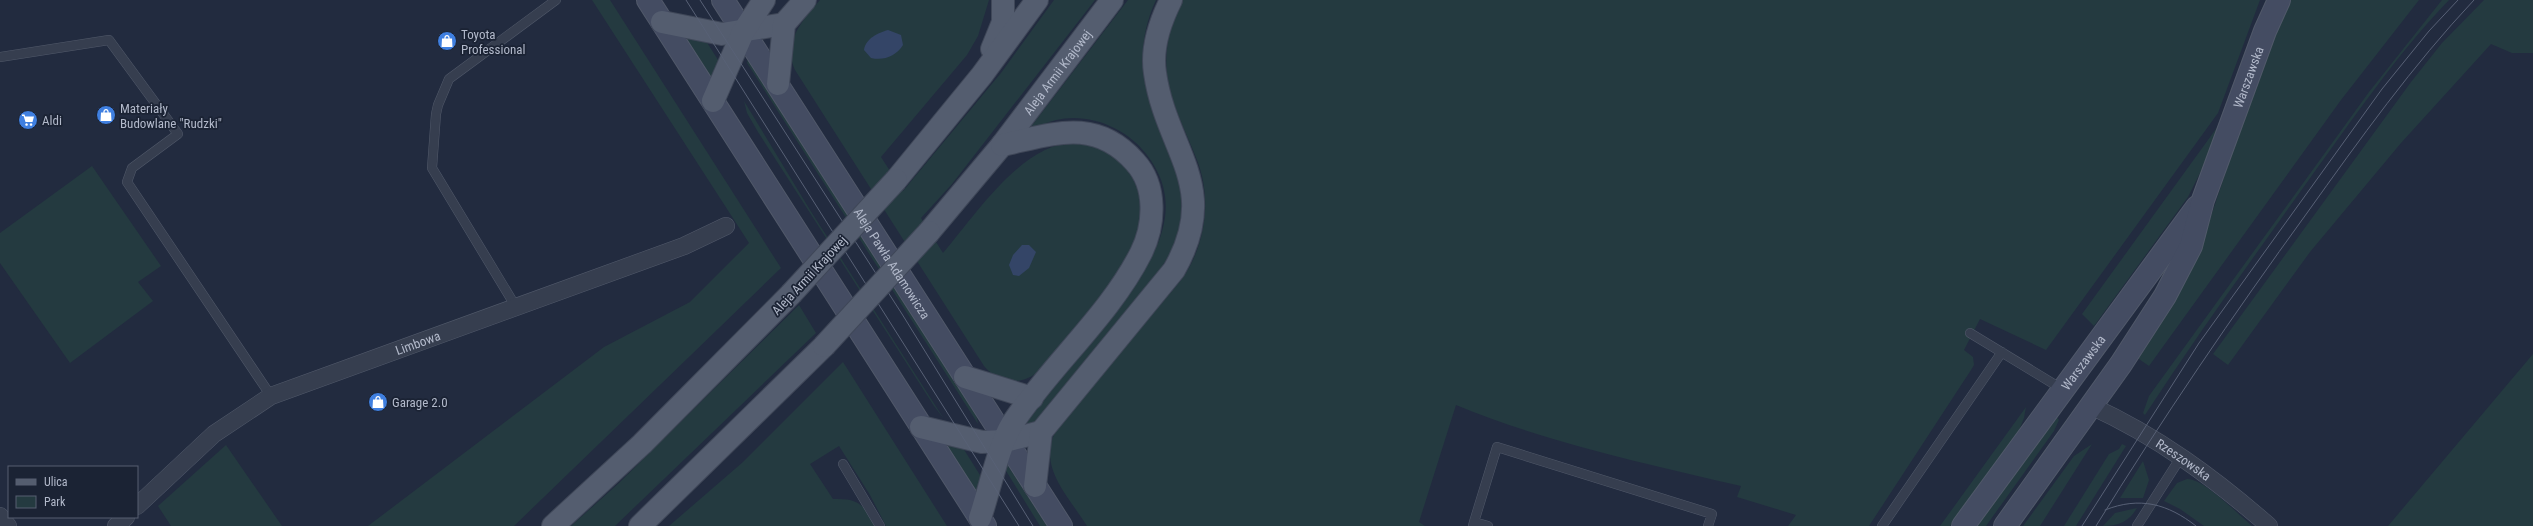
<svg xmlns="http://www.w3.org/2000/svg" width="2533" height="526" viewBox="0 0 2533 526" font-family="'Roboto Condensed',sans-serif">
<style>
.green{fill:#243a40}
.water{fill:#344567}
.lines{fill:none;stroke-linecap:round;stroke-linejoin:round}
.lane-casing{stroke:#51596a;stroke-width:10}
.street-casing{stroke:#51596a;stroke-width:18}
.secondary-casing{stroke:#51596a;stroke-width:24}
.primary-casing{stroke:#3f4758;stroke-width:24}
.lane{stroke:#363e4f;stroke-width:9}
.street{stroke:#363e4f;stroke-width:17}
.secondary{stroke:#444c62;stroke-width:22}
.primary{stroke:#545d6f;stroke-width:22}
.tram{stroke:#586176;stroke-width:1}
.primary-bridge-casing{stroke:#3f4758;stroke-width:24;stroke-linecap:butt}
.primary-bridge{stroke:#545d6f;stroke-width:22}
.labels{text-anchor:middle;stroke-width:3.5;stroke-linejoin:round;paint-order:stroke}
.poi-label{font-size:13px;fill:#b2b9ca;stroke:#1b2334;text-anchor:start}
.street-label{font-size:13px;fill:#b2b9ca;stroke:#1b2334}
</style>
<rect width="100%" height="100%" fill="#222b3f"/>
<path class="green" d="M592,0H610L781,268L514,526H368L604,347L690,302L749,243Z
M820,0H989L978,36L967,55L881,157L903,191L1001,73L1054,0H1095L952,184L921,218L943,253C985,204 1052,95 1124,166C1142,184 1144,214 1136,237C1121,285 1071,333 1039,371C1022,386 999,384 984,366L795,70C782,42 803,20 820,0Z
M1128,0H1156C1141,32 1139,66 1149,100C1163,145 1194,188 1177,236C1166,269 1141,294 1120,321C1094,353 1068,385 1041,417L1030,427L1020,425C1044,396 1068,366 1093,337C1133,287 1198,221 1147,155C1127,128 1089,112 1056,120C1047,122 1039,127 1030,128Z
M1179,0H2260L2218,113L2046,350L1980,319L1964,350L1973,357L1974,365L1971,370L1869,526H1788L1796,515L1737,497L1741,486C1644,463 1548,443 1456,405L1419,522L1425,526H1087C1067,494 1035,465 1058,427L1182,279C1206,245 1212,198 1197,160C1186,131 1171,105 1167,74C1164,48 1171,25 1179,0Z
M2290,0H2419L2341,100L2149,366L2136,357L2206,231L2257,79Z
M2442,0H2449C2396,55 2353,119 2308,181C2253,258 2197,335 2145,415L2143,413L2149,396L2369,92Z
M2484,0H2533V53H2512L2491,44L2401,143L2310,252L2228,365L2213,354L2411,82L2442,43Z
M683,34L706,41L720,63L714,82Z
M748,59L976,413L978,424L747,63Z
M744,101L810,210L944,419L934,406L758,132L747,113Z
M2221,122L2208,157L2188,197L2094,326L2082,314Z
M92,166L161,266L138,282L153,301L70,363L0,263V233Z
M799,305L816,333L615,526H571L619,483Z
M2533,354V526H2388Z
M843,362L947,526H886L870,495L839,446L810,464L833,499C857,498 865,504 875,526H669L743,462Z
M2026,407L2024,418L2018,433L1950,526H1940Z
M2056,416L2059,420L2054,431L1986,526H1976Z
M943,439L963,448L985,483L983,503Z
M2092,444L2040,526H2023L2074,456Z
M2122,444L2126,446L2076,526H2064L2109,454L2119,449Z
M226,445L282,526H171L158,506Z
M1005,461L1047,526H1040L1003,466Z
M2143,461L2149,480L2143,498H2120Z
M2187,479C2203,478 2239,515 2252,526H2204L2180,509L2164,501L2177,483Z
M2137,508C2129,522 2118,526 2103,526L2115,513Z"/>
<path class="water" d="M888,30L901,35L903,45C896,56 884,61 871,58L864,50C866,38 878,33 888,30Z
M1022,245H1029L1036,252L1029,268L1019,276L1013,275L1009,265L1013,255Z"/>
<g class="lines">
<defs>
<path id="lane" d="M0,57L109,40L178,134L132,168L127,182L271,396
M516,307L432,168L436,114L438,105L449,79L556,0
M1970,333L2062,389
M843,464L880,526
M1474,522L1497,447L1712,514L1708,526
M1473,526L1474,522L1488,526
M1882,526L2002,352
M2137,526L2181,457"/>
<g id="street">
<path id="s1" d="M2091,406C2157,436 2214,478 2269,526"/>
<path id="s2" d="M137,506L214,434L271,396L684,246L726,226"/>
<path d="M0,516L8,526"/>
<path d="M116,526L126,517"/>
</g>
<g id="secondary">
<path d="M648,0L985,526"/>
<path id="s3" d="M723,0L1061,526"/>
<path id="s4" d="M1963,526L2197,207"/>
<path id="s5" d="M2005,526L2121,364L2165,296L2191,246L2203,200L2265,31L2279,0"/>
</g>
<g id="primary">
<path d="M662,22L722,34L784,24"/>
<path d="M992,49L1003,22V0"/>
<path d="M778,84L784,24L805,0"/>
<path d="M713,101L743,32L764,0"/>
<path d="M896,180L982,75L1037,0"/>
<path id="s6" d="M929,232L1002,145L1112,0"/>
<path d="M965,377L1032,398"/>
<path d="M921,427L982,442L1005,441L1041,432"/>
<path d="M1035,486L1041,432L1174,270C1222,186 1166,151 1155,73C1151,48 1160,22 1171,0"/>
<path d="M980,518C989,492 998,447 1012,424C1050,366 1110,315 1141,253C1155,225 1157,186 1135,162C1095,117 1054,134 1002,145"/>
<path d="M553,526L642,444L791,294"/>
<path d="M640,526L824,346"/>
</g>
</defs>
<use href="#lane" class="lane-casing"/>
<use href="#street" class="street-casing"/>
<use href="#secondary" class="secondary-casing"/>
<use href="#primary" class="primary-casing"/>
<use href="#lane" class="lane"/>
<use href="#street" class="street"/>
<use href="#secondary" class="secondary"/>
<use href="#primary" class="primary"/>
<path class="tram" d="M686,0L1019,526
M700,0L902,314L1033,526
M2105,510C2140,496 2168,504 2196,526
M2082,526L2199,343L2382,89L2429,31L2458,0
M2096,526C2162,419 2233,315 2307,213C2360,139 2412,66 2474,0"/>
<defs>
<path id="primary-bridge" d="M791,294L896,180
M824,346L929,232"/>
</defs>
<use href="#primary-bridge" class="primary-bridge-casing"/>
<use href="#primary-bridge" class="primary-bridge"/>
</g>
<defs>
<symbol id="shop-disc" viewBox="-11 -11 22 22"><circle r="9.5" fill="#3f7fe0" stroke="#1b2334"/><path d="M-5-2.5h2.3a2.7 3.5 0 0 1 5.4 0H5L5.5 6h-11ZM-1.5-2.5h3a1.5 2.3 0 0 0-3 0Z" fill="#fff"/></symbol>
<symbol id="supermarket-disc" viewBox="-11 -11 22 22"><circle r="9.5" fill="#3f7fe0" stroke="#1b2334"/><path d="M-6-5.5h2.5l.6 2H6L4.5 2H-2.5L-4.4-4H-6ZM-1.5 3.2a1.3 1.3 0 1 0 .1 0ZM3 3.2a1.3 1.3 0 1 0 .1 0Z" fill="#fff"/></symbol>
</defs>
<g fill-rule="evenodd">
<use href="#shop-disc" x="436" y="30" width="22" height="22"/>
<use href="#shop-disc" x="95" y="104" width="22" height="22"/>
<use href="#supermarket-disc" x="17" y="109" width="22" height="22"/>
<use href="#shop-disc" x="367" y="391" width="22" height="22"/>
</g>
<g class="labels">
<g class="poi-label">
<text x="461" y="39">Toyota<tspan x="461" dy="15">Professional</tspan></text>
<text x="120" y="113">Materiały<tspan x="120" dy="15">Budowlane "Rudzki"</tspan></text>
<text x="42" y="125">Aldi</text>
<text x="392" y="407">Garage 2.0</text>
</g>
<g class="street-label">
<text dy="5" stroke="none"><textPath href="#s6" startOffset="205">Aleja Armii Krajowej</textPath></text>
<text dy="5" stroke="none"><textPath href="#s5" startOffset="515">Warszawska</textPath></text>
<text dy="5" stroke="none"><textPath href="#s3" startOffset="313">Aleja Pawła Adamowicza</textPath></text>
<text transform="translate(809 275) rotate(-47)" y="5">Aleja Armii Krajowej</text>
<text dy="5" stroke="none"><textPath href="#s2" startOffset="330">Limbowa</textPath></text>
<text dy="5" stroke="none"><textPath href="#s4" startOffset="203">Warszawska</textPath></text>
<text dy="5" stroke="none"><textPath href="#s1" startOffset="107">Rzeszowska</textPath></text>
</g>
</g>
<rect x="8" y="466" width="130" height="52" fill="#1b2334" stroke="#575f70"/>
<rect x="16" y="479" width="20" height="6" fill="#545d6f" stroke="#575f70"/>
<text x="44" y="486" font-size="12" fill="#b2b9ca">Ulica</text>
<rect x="16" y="496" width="20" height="12" fill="#243a40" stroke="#575f70"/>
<text x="44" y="506" font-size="12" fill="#b2b9ca">Park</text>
</svg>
